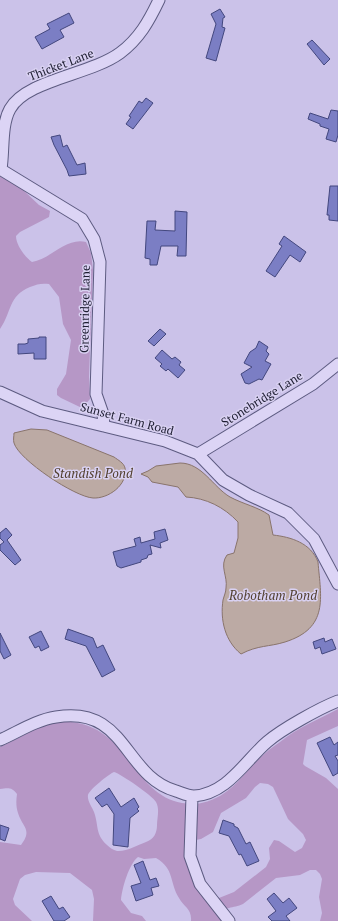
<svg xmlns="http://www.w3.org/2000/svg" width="338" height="921" viewBox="0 0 338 921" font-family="'PT Serif',serif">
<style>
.green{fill:#b697c6;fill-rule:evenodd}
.water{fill:#bcaaa4;stroke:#89746c}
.building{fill:#7b7ec4;stroke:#43477e}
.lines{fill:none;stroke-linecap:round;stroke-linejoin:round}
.minor-casing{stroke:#5d5b81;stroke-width:13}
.minor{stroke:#dcd4f5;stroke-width:11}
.labels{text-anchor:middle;stroke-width:3;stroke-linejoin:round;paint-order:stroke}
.street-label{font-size:12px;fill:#1e1e32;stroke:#d9d1f2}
.water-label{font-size:13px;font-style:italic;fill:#513f2e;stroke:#d9d1f2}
</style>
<rect width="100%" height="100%" fill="#cbc2e9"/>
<path class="green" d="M0,176L20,187L39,205L50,211L49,217L20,232L16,236C16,245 25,257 32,262C51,259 66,237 86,242L91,253L93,270L89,376L90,399L82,408L61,398L57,395V389L66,374L71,340L63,324L59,297L49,284C42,283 37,284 30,287C8,296 12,312 0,329Z
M338,709V726L307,740L303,764L305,766L326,778L338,789V921H320L322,913L319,897L322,879L320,874L316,870H310L300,875L276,878L243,904C233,909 224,905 219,917L221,921H191C192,909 184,907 179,898C169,882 175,869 156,858L144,859L138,857C129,864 122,888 121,900L131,913L142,916L146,921H93L94,899L92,890L70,873L36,872L25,875L20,879L13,899L15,905L32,921H0V842L21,845C33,829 22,827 18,813C16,807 16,801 17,794C12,787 8,788 0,789V747C14,741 42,724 55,722C64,720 74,722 82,724C129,736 136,795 182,803C186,803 192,805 197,804C230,798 239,778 261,757C267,751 274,746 280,742C297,728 319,719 338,709ZM114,772C121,774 153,796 156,802C160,809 157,818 157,825C157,833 154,839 146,842C138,845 126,852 117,851C113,850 110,848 107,845C95,834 99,826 94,812C92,807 87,801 88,795C89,790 109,774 114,772ZM260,783L268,784L273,787L288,819L303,834L306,840L302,848L295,852L279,841L274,840L269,848L270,859L266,867L234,892L214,900L185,857V845L190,841L201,839L213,832L221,813L246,798L255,787Z"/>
<path class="water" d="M31,429L47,430L114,457C118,460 124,463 125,468C128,485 108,499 93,498C75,497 19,460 14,443C13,440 14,436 14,433Z
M180,463C202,463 213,487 230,497C243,504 258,507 269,515L273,535C291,537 311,543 318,562C321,598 329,628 285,642C269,647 258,645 241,654C225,641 220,620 223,600C224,596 226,592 226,588C228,576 219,566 227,555L234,553L238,538V522C224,507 206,498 186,497L178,487L152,482L148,477L141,474L148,471L156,466Z"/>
<path class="building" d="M220,9L225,17L223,18L222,27L225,28L216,61L206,58L216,24L211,14Z
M69,13L74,23L60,30L64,37L42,49L35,37L50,29L47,24Z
M312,40L330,59L324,65L307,44Z
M146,98L153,103L133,129L126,124L131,117L129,116L139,101L142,103Z
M331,110L338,111V135L336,142L326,139L329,129L320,126V124L308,119L310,113L328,119Z
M60,135L63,147L67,145L77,165L85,163L86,174L69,176L67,170L54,145L51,137Z
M330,186H338V221L329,220V215H327Z
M175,211L187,212L186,256H177L178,246H161L157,265H150V259L145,258L147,221H156L155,230L175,231Z
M284,236L306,252L300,262L290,255L275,277L266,271L282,246L279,244Z
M160,329L166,334L154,346L148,341Z
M39,337H46V359H34V353L18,354V344H25L28,343V339L39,338Z
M259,341L268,347L266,351L269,354L265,361L271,364L262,380L259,379L249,384L245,383L241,374L252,367L244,363L250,352L256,348Z
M162,350L172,359L175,357L181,362L179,365L185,370L178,378L168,369L166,371L160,366L162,364L155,358Z
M6,528L12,535L7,540L21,560L15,565L0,550V545L4,542L0,538V533Z
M165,529L168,540L160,543L161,548L150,545L152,554L148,555L147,558L141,560V562L121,568L117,566L113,552L136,546L134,539L140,537L141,543L155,539L154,532Z
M68,629L93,638L97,648L103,645L115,670L102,677L86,646L65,639Z
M41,631L49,647L41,651L39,646L35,648L29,637Z
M0,633L11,655L4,659L0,651Z
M324,638L325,642L332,639L336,649L322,654L320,647L315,649L313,642Z
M330,737L334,745L338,742V755L335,756L338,761V773L333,776L317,743Z
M109,788L121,807L134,798L139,807L137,809L139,811L130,818L128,847L113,845L114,814L107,804L102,807L95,798Z
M223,820L234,824V826L238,828L246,844L250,842L259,861L247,866L241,854L239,855L229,836L219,833Z
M0,825L9,828L5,841L0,839Z
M143,861L150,880L156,878L159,886L151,888L153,895L136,901L131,886L141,883L134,865Z
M274,893L283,903L289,898L297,908L286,916L290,921H272L268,917L276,911L267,899Z
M51,896L59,909L63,907L70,917L64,921H54L42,901Z"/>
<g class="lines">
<defs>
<path id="minor" d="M0,169L82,219L94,239L100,262L96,394L103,414L104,426
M1,169C4,151 1,125 10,109C26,80 90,75 120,53C139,39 149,21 159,0
M0,392L42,411L165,441L198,454L223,480L249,495L288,513L314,539L338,584
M198,454L313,384L338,364
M0,740C18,732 36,720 56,717C127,705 123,776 176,791C182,793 188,796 194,796C227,794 245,761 267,742C282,729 320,708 338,701
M192,796L190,856L200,884L229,921"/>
</defs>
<use href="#minor" class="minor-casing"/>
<use href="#minor" class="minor"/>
</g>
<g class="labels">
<g class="street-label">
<text transform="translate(61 65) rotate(-21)" y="4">Thicket Lane</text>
<text transform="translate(85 309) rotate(-89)" y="4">Greenridge Lane</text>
<text transform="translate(262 399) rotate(-32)" y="4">Stonebridge Lane</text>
<text transform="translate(127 419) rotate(15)" y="4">Sunset Farm Road</text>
</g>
<g class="water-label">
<text x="93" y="478">Standish Pond</text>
<text x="273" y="600">Robotham Pond</text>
</g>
</g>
</svg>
